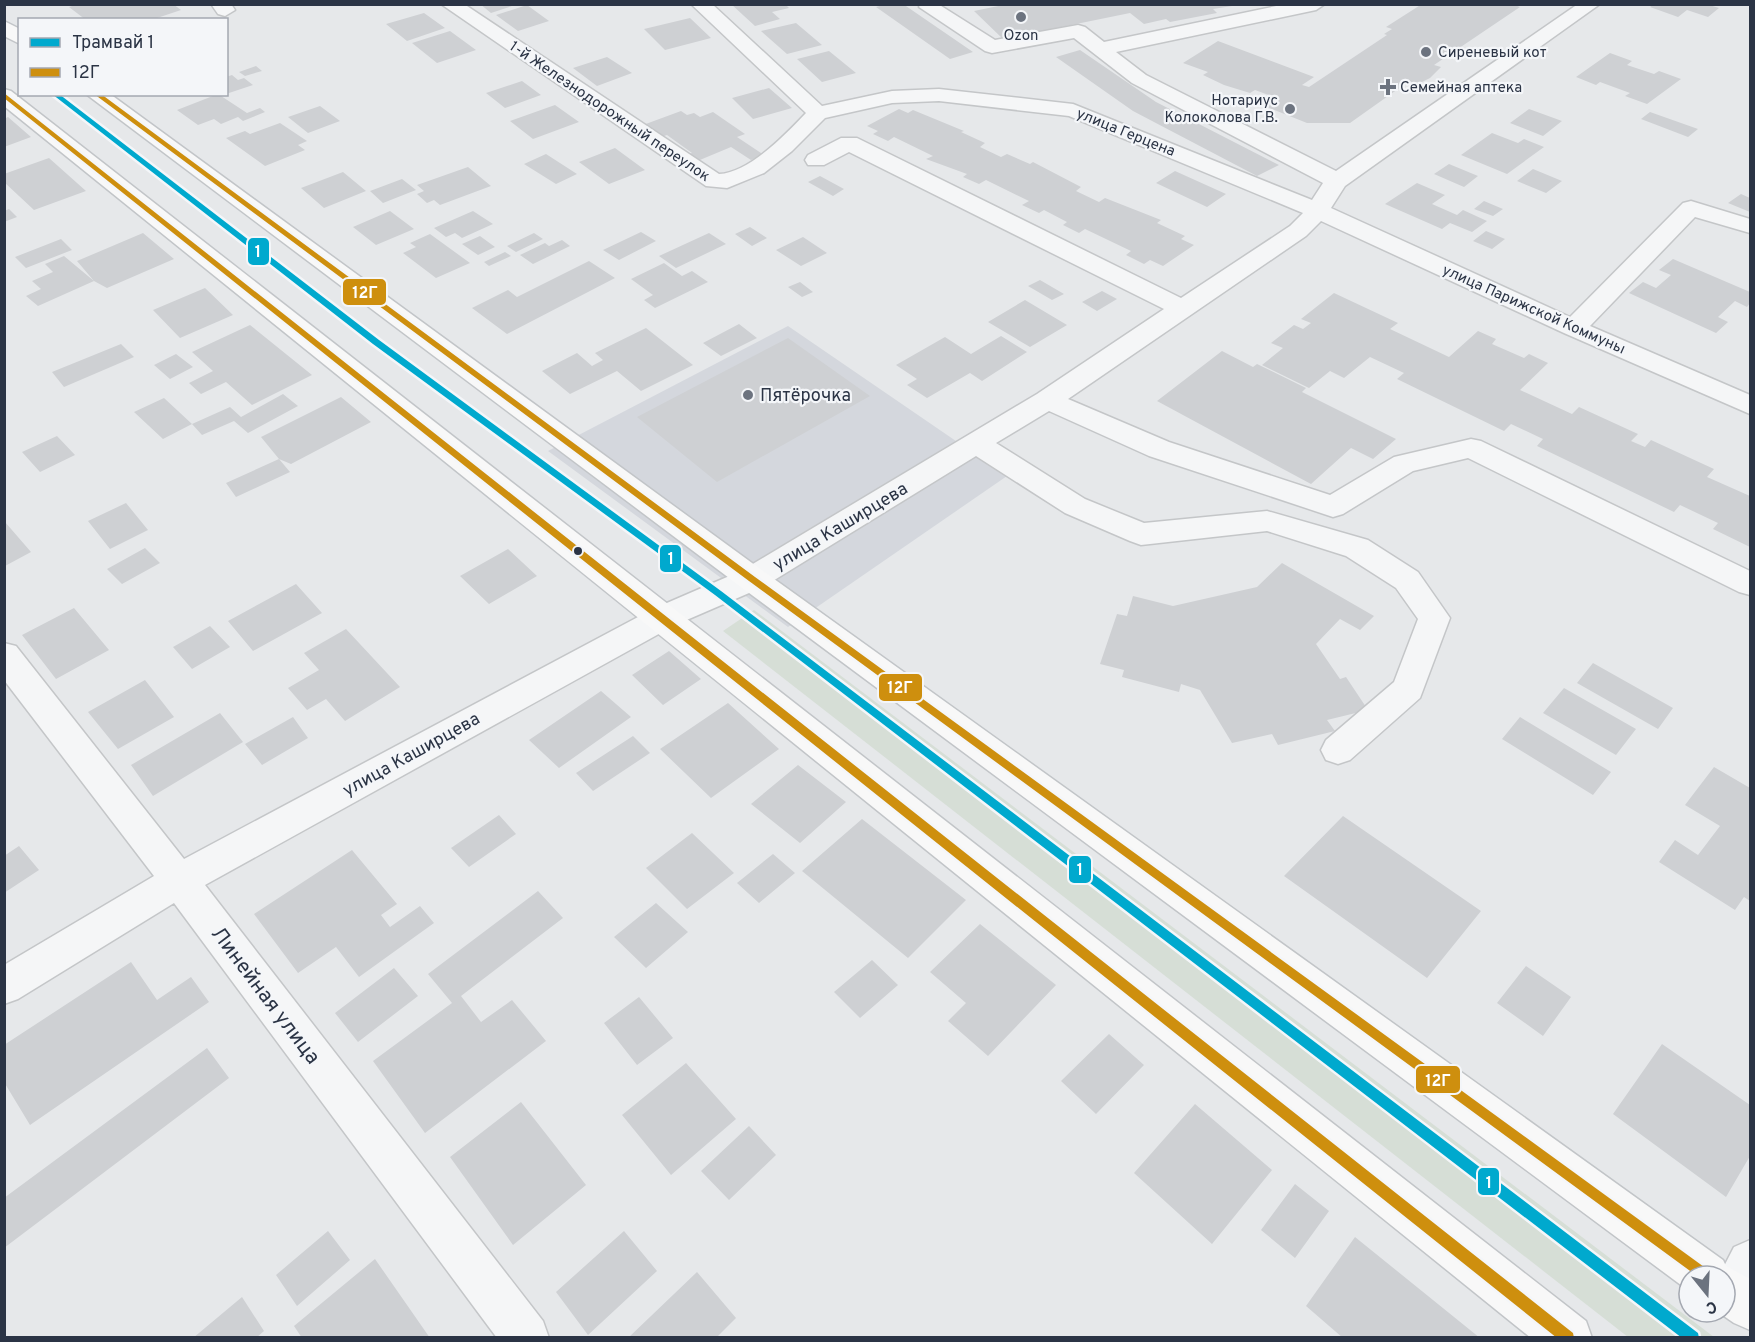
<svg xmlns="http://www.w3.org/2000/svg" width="1755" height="1342" viewBox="0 0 1755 1342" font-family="Overpass,sans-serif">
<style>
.built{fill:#d4d7dd}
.green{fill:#d6ded6}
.building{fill:#ced0d3}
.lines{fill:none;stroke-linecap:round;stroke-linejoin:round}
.minor-casing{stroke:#c4c6c8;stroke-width:3}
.major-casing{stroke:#c2c5c8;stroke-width:3}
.minor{fill:#f5f6f7;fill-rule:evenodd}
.major{fill:#f8f8f8;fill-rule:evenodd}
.bus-1-casing{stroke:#f4f6f9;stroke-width:5}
.bus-1{fill:#ce8f0e;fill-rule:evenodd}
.tram-1-casing{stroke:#f4f6f9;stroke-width:5}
.tram-1{fill:#00a9ce;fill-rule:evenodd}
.poi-dot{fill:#6c737f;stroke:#f4f6f9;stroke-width:2}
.bus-dot{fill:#2b3445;stroke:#f4f6f9;stroke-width:2}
.labels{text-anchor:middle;stroke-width:4.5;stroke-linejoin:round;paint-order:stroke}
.far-poi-label{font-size:15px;fill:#2b3445;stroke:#f4f6f9;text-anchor:start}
.far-street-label{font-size:15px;fill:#2b3445;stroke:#f4f6f9}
.poi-label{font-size:18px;fill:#2b3445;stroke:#f4f6f9;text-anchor:start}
.street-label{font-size:18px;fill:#2b3445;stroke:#f4f6f9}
.near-street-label{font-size:21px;fill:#2b3445;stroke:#f4f6f9}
.line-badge{stroke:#f4f6f9;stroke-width:2}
.badge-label{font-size:16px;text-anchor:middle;font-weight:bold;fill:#fff}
</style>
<rect width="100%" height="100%" fill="#e6e8ea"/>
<path class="built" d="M788,326L1007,476L788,627L548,451Z"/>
<path class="green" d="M754,610L1714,1337H1628L723,631Z"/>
<path class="building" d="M78,4H173L181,10L151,20H86L69,7Z
M480,4H515V5L491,13Z
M731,4H785L789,8L772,12L780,19L755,26Z
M886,4H903L973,52L950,59L876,7Z
M1008,4H1232V6L1213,9L1217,13L1170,22L1166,19L1144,24L1130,13L1003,39L974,11Z
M1422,4H1512L1520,7L1434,65L1441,67L1430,78L1412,87L1405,84L1350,123H1307L1264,106L1277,98L1255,90L1250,93L1224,85L1203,75L1208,72L1183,63L1218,41L1314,77L1302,85L1309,87L1387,35L1384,34L1392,29L1386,27Z
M1654,4H1706L1719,8L1708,17L1687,10L1678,17L1650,7Z
M527,5L549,21L518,31L496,15Z
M424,13L445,28L407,41L386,24Z
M690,18L711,38L665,50L644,29Z
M796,23L822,45L787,54L761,31Z
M450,31L476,50L437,63L412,43Z
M1080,50L1156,102L1279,165L1257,176L1133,111L1056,57Z
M829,51L856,73L822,82L797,59Z
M1610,53L1632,61L1627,65L1654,74L1659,71L1681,79L1647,104L1625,96L1630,93L1600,82L1596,85L1576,77Z
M607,57L632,73L597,86L573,68Z
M256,66L262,71L245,76L239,72Z
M232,75L238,80L244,78L253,85L229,93L226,91V77Z
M522,81L541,95L505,108L486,93Z
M769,88L792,108L753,119L732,98Z
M218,94L247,113L260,108L265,112L243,121L238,117L221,124L214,119L198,125L177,110Z
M555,105L579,122L533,139L510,121Z
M320,106L340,121L308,133L288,117Z
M899,109L908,113L913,110L964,131L961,132L985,143L980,147L1001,157L1007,154L1030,164L1033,162L1081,187L1076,191L1099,202L1105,198L1161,220L1157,223L1185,236L1181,239L1194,245L1163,266L1150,260L1144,264L1126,255L1131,251L1085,229L1079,233L1063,225L1067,222L1044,210L1039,213L1022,205L1029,201L986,180L979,184L963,177L967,174L926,159L933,156L894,137L888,141L873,134L878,131L867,126Z
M1529,109L1562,121L1543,136L1510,123Z
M681,111L687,115L694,113L700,117L713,112L745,134L737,137L764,155L751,160L731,147L695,162L686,155L692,153L667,135L661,137L643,125Z
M1650,112L1698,129L1688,137L1641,119Z
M8,117L31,137L4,147V119Z
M280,123L307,141L298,145L305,150L265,166L226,138L245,131L250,134Z
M1492,133L1518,143L1524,139L1544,147L1507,174L1461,155Z
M615,148L645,170L609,184L579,162Z
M546,154L577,174L556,184L524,164Z
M49,158L86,191L34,210L4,182V174Z
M1449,164L1478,176L1464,187L1434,174Z
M468,167L491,186L440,205L434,200L427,203L417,194L424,191L417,185Z
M1533,169L1562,181L1546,193L1517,181Z
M1175,171L1226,194L1207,207L1156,183Z
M343,172L366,191L324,208L301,188Z
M820,176L844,189L833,196L808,182Z
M402,179L416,190L383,203L370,191Z
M1417,183L1445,195L1432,204L1457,215L1463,210L1487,221L1472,232L1450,223L1442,229L1385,204Z
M1741,194L1750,198V212L1728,203Z
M1484,201L1503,209L1493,216L1474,209Z
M9,209L17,217L4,222V211Z
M390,211L414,229L376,245L353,227Z
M473,211L493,224L462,238L455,233L446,237L434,228Z
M750,227L767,238L752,246L735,234Z
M1486,231L1505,239L1492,249L1473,241Z
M641,232L656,241L619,260L603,250Z
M143,233L174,259L107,288L94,281L38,306L26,296L41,289L32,281L53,272L45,264L64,256L94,281L77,261Z
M534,233L543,239L516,252L507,246Z
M709,233L726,244L676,268L659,256Z
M430,234L470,263L436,278L403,253L416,247L410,243Z
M480,236L495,247L478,255L462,244Z
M803,237L827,253L801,266L776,250Z
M61,239L72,250L26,268L15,257Z
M562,240L570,246L533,264L520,255L545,243L549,246Z
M505,252L511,256L489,266L484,262Z
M1673,259L1750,292V303L1747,307L1735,301L1718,317L1728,322L1716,333L1629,293L1643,282L1656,288L1671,275L1659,270Z
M589,261L615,278L507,334L472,308L508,290L517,297Z
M664,263L682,276L692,271L708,282L655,308L644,300L653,295L631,279Z
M1040,280L1064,294L1052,300L1028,286Z
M800,282L813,292L802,297L788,287Z
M205,288L233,315L180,338L153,310Z
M1102,291L1117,299L1097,311L1082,302Z
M1334,293L1398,323L1390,329L1449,357L1478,331L1496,339L1492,344L1524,358L1529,354L1548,363L1520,390L1572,414L1579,407L1638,434L1631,441L1645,447L1651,440L1714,469L1707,477L1750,496V547L1713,529L1718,523L1680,505L1674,512L1537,446L1543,439L1511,424L1504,431L1397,379L1404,373L1370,357L1344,378L1330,371L1309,388L1262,365L1283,348L1271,343L1294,325L1303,329L1311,323L1301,319Z
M1025,300L1067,325L1030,347L988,322Z
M739,324L757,338L721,356L703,343Z
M250,325L312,375L252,405L226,382L201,394L189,383L213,371L192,352Z
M646,328L693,365L641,391L617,371L570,394L542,371L577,353L592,366L603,360L595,353Z
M1001,336L1027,352L982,381L970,373L927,398L907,385L917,379L896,365L945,337L971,354Z
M788,338L870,396L717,482L637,417Z
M121,344L134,357L64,387L52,372Z
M1222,351L1253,367L1257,364L1306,388L1302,392L1396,439L1373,459L1351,448L1311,484L1157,401Z
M176,354L193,367L170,379L154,365Z
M283,394L298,406L248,433L234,421L202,435L192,424L163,439L134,412L164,398L192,424L230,407L241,417Z
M341,397L371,422L291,464L279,459L261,437Z
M57,436L75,455L40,472L22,452Z
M279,459L290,472L236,497L226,483Z
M126,503L148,530L110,549L88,521Z
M5,522L31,552L5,566Z
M145,548L160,563L122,584L107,569Z
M508,549L537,576L489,604L460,576Z
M1282,563L1374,616L1360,630L1340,619L1316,644L1340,679L1346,677L1368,710L1327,720L1335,731L1278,745L1272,734L1232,743L1200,690L1181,684L1179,692L1122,677L1124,670L1100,664L1117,614L1127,616L1133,596L1173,606L1257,587Z
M296,584L322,613L253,651L228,621Z
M74,608L109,650L56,679L22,635Z
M210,626L230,647L192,669L173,647Z
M346,629L400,687L345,721L326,699L307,710L288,688L319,670L304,653Z
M669,651L701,679L663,705L632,675Z
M1593,663L1673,708L1658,729L1577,683Z
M145,680L174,717L118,749L88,712Z
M1564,688L1636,729L1616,755L1543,713Z
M601,691L631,717L559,768L529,740Z
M728,703L779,749L711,798L660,749Z
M220,713L243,742L153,796L131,765Z
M293,717L308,738L262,765L245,744Z
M1520,717L1611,772L1593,795L1502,739Z
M633,736L650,753L593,791L576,773Z
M798,765L846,802L800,843L751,804Z
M1714,767L1750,788V901L1744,897L1735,910L1659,862L1675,840L1698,855L1720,826L1685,805Z
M499,815L516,834L469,867L451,848Z
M1343,816L1481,911L1427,978L1284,876Z
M862,819L966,900L908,958L802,871Z
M692,833L734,873L687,909L646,868Z
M19,846L39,870L4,893V856Z
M352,850L397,904L381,915L390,927L420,906L434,923L359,977L336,947L298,973L254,914Z
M773,854L795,873L759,903L737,883Z
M538,891L563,918L461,996L481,1022L512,1000L546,1041L425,1133L373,1061L452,1003L428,974Z
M656,903L688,932L646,968L614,937Z
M980,924L1056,985L988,1056L948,1021L966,1003L930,972Z
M872,960L898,985L860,1018L834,992Z
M131,962L157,1000L191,977L209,1002L30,1125L4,1082V1045Z
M1526,966L1571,997L1543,1036L1497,1003Z
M394,968L418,996L358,1042L335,1013Z
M639,997L673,1038L637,1065L604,1023Z
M1109,1034L1144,1065L1096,1114L1061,1081Z
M1662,1044L1750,1105V1156L1726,1197L1613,1114Z
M207,1048L229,1078L4,1248V1198Z
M686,1063L736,1119L671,1175L622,1115Z
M521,1102L586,1185L513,1245L450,1157Z
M1195,1104L1272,1170L1212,1244L1134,1173Z
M749,1126L776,1155L729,1200L701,1171Z
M1295,1184L1329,1211L1295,1258L1261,1230Z
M328,1231L350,1260L297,1306L276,1275Z
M624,1231L657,1271L588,1335L556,1292Z
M1355,1237L1480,1338H1343L1306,1306Z
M375,1259L430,1338H302L294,1326Z
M697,1272L736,1318L716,1338H628Z
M242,1297L264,1331L256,1338H193Z"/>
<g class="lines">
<defs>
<path id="minor" d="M211,4H231L235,10L225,16L218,14Z
M441,4H464L719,174C749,173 786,134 806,113L691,4H712L822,106L892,91L939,89L1073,104L1312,200L1323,183L1132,83L1074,38L992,53L985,51L919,7L921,4H938L995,40L1078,25L1085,27L1104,42L1286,4H1325L1316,10L1116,52L1146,75L1336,171L1578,4H1600L1345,186L1331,208L1570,317L1683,203L1691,201L1750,219V233L1695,217L1590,326L1750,395V414L1564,333L1321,221L1306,236L1068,399L1169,442L1330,495L1394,457L1471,439L1481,441L1750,571V595L1739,592L1468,458L1413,471L1343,514L1333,517L1149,456L1049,411L996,443L1085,499L1144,523L1267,511L1368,540L1418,572L1450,618L1420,698L1350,760L1338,764L1326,760L1321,750L1326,740L1394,682L1418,619L1396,588L1346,556L1267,531L1141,545L1130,541L1065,513L976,456L763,587L675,625L205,885L543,1321L549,1338H497L174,903L18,999L4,1004V965L154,876L4,680V643L16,646L184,859L653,609L741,571L1037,394L1164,309L849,152L824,165H808L805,160L808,155L841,138H857L1181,298L1290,226L1303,213L1069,116L939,101L892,103L825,118L792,151L764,173L727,188L706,186Z
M1750,1240V1311L1734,1318L1720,1312H1725V1276H1719L1734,1247Z"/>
<path id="major" d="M4,21L20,29V44L4,36Z
M4,89L11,91L1586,1321L1592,1338H1531L4,106Z
M86,94H110L763,571L1723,1260L1726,1266L1750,1279V1330L1734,1323L1718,1312H1725V1276H1689V1291L741,587Z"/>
</defs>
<use href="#minor" class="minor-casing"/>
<use href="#major" class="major-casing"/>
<use href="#minor" class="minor"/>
<use href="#major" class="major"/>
<defs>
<path id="bus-1" d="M4,93L1573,1333L1574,1338H1557L4,98Z
M94,94H101L755,577L1711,1272L1713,1276H1697L749,581Z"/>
</defs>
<use href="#bus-1" class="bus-1-casing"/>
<use href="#bus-1" class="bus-1"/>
<defs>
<path id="tram-1" d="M52,94H59L379,340L721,591L1698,1333L1699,1338H1682L715,595L373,344Z"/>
</defs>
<use href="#tram-1" class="tram-1-casing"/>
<use href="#tram-1" class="tram-1"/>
</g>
<g class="poi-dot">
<circle cx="1021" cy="17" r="6"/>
<circle cx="1426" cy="52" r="6"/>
<path d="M1385 78h6v6h6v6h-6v6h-6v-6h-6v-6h6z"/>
<circle cx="1290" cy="109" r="6"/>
<circle cx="748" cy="395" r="6"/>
</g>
<circle class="bus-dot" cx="578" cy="551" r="5"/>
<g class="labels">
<g class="far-poi-label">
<text x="1021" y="40" text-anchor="middle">Ozon</text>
<text x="1438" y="57">Сиреневый кот</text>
<text x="1400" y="92">Семейная аптека</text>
<text x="1278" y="105" text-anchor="end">Нотариус<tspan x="1278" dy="17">Колоколова Г.В.</tspan></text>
</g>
<g class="far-street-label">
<text transform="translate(610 111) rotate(34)" y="5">1-й Железнодорожный переулок</text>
<text transform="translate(1126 132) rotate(22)" y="5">улица Герцена</text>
<text transform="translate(1534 309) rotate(24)" y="5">улица Парижской Коммуны</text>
</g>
<g class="poi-label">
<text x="760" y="401">Пятёрочка</text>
</g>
<g class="street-label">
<text transform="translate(840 526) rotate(-31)" y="6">улица Каширцева</text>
<text transform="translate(411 754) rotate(-29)" y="6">улица Каширцева</text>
</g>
<g class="near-street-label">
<text transform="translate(266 995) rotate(53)" y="7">Линейная улица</text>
</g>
</g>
<g class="line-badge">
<rect x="247" y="237" width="23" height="29" rx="6" fill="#00a9ce"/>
<rect x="342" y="278" width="45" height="28" rx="6" fill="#ce8f0e"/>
<rect x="659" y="544" width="23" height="29" rx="6" fill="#00a9ce"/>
<rect x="878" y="673" width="45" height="29" rx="6" fill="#ce8f0e"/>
<rect x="1068" y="855" width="24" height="29" rx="6" fill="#00a9ce"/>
<rect x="1415" y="1065" width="46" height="29" rx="6" fill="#ce8f0e"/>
<rect x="1477" y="1167" width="23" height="29" rx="6" fill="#00a9ce"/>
</g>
<g class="badge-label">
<text x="258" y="257">1</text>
<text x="365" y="298">12Г</text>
<text x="671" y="564">1</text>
<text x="900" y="693">12Г</text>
<text x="1080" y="875">1</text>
<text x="1438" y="1086">12Г</text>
<text x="1489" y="1188">1</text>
</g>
<rect width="1755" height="1342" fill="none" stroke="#2b3445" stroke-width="12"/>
<rect x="18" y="18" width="210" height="78" fill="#f4f6f9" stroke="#a4a8b1" stroke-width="1.5"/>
<rect x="30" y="38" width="30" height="9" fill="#00a9ce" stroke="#a4a8b1" stroke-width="1.5"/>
<text x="72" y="48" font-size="18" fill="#2b3445">Трамвай 1</text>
<rect x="30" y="68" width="30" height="9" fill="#ce8f0e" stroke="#a4a8b1" stroke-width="1.5"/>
<text x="72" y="78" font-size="18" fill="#2b3445">12Г</text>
<g transform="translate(1707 1294) rotate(162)"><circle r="28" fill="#f4f6f9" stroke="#a4a8b1" stroke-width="1.5"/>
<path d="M0-4.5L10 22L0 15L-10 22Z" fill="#6c737f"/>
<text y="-9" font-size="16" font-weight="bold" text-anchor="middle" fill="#2b3445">С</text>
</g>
</svg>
